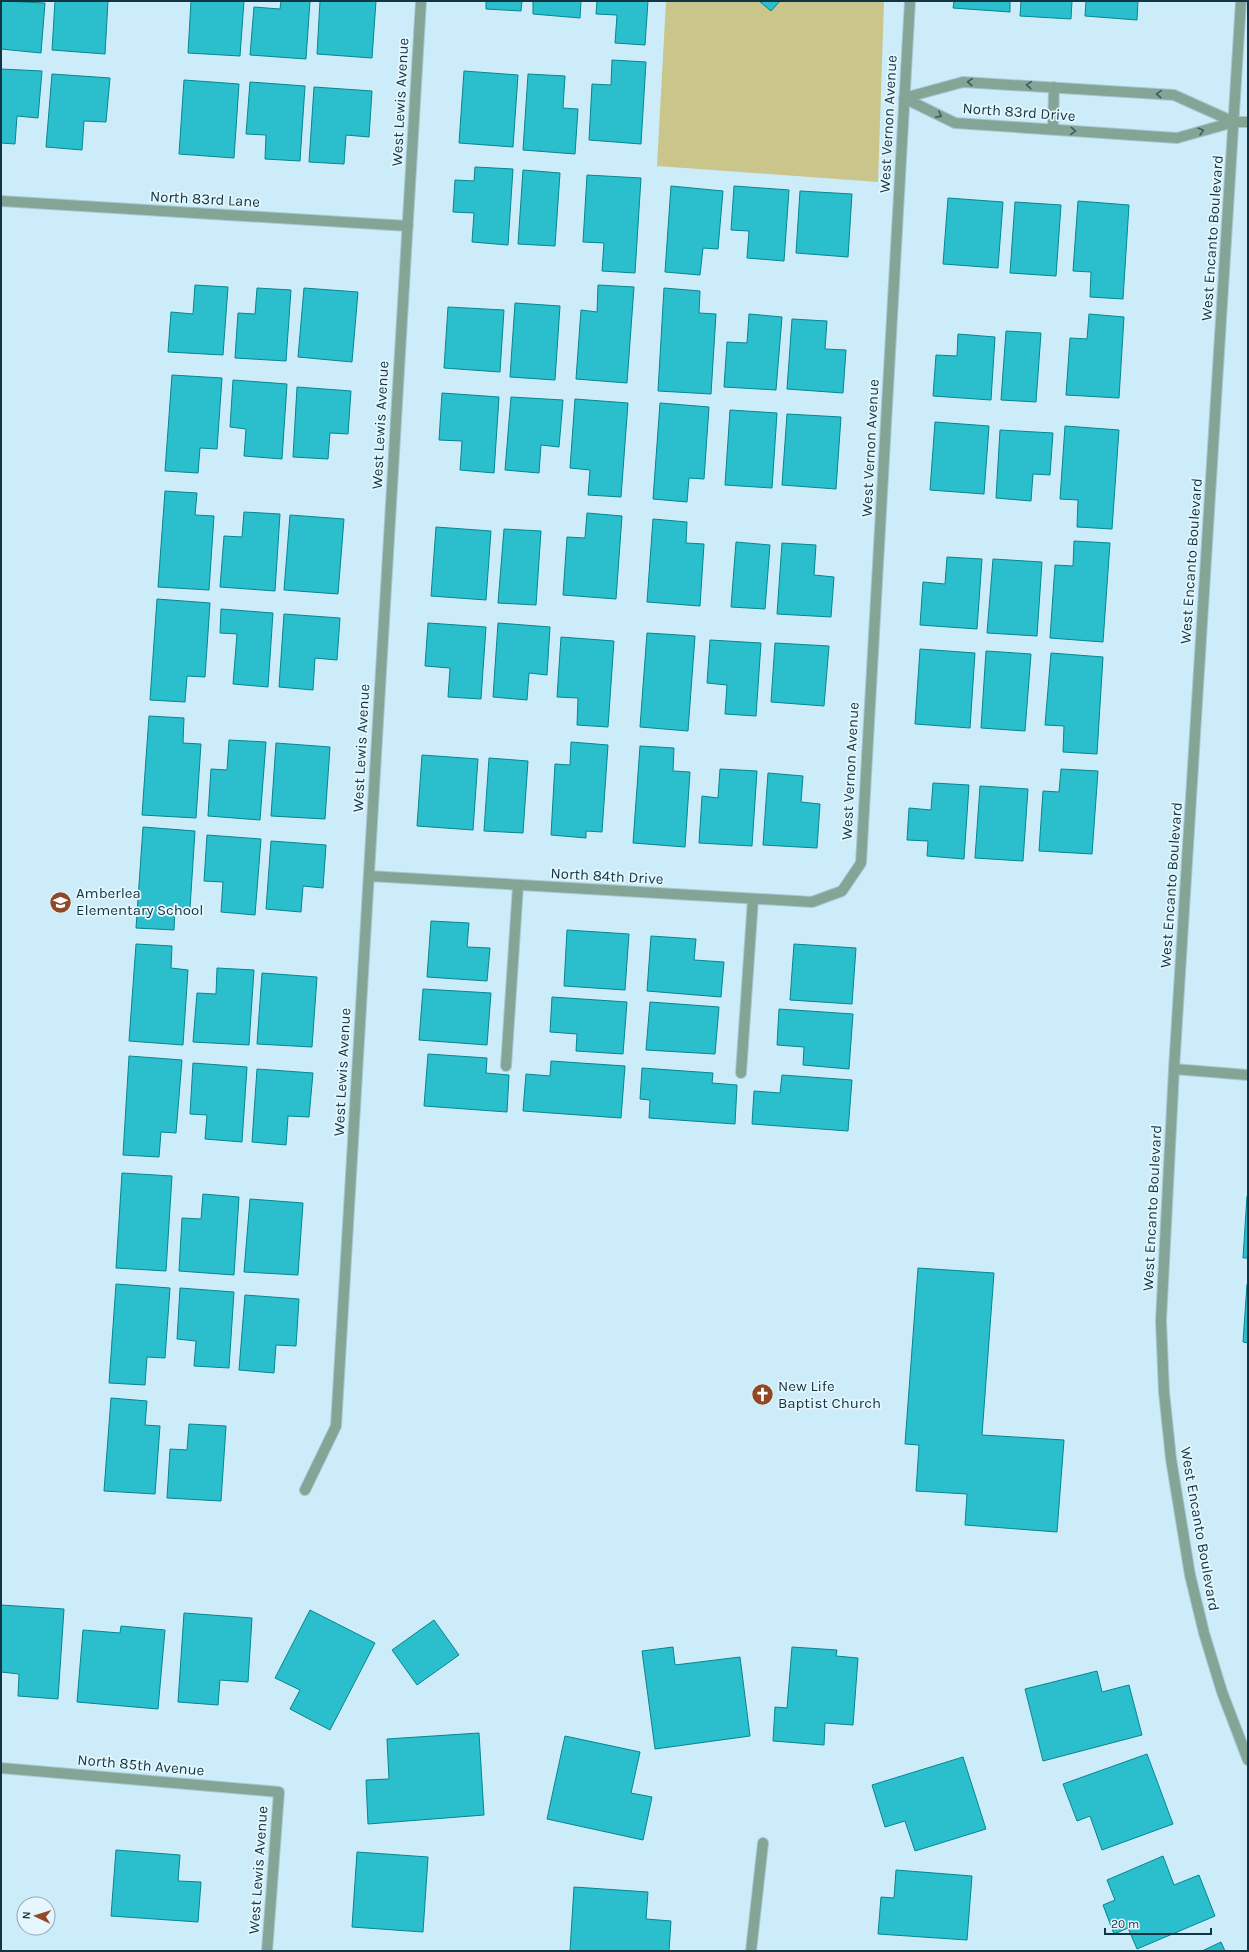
<svg xmlns="http://www.w3.org/2000/svg" width="1249" height="1952" viewBox="0 0 1249 1952" font-family="Karla,sans-serif">
<style>
.green{fill:#cac68b}
.building{fill:#2bbecc;stroke:#068690}
.lines{fill:none;stroke-linecap:round;stroke-linejoin:round}
.service-casing{stroke:#a6c8d5;stroke-width:12}
.minor-casing{stroke:#a6c8d5;stroke-width:12}
.tertiary-casing{stroke:#a6c8d5;stroke-width:12}
.service{stroke:#84a595;stroke-width:10}
.minor{stroke:#84a595;stroke-width:10}
.tertiary{stroke:#84a595;stroke-width:10}
.oneway{stroke:#395d60}
.labels{text-anchor:middle;stroke-width:3.5;stroke-linejoin:round;paint-order:stroke}
.street-label{font-size:15px;fill:#103643;stroke:#e6f6fd}
.poi-label{font-size:15px;fill:#103643;stroke:#e6f6fd;text-anchor:start}
</style>
<rect width="100%" height="100%" fill="#ccecf9"/>
<path class="green" d="M666,1H884L878,182L657,166Z"/>
<path class="building" d="M1,1L45,3L41,53L1,49Z
M55,1H108L105,54L52,50Z
M191,1H244L240,56L188,53Z
M281,1H310L306,59L250,55L254,7L280,9Z
M320,1H376L372,58L317,54Z
M486,1H522L521,11L486,9Z
M533,1H581L580,18L533,14Z
M597,1H648L645,45L615,43L617,15L596,14Z
M759,1H780L771,11Z
M954,1H1010V12L953,8Z
M1021,1H1072L1071,19L1020,16Z
M1086,1H1138L1137,20L1085,16Z
M612,60L646,62L641,144L589,140L592,84L611,85Z
M1,69L42,71L38,118L17,116L15,144L1,143Z
M464,71L518,75L513,147L459,143Z
M52,74L110,78L106,122L84,121L82,150L46,147Z
M528,74L565,76L563,108L578,109L575,154L523,150Z
M184,80L239,84L234,158L179,154Z
M250,82L305,86L300,161L265,159L266,135L246,134Z
M314,87L372,91L369,137L346,135L344,164L309,162Z
M475,167L513,169L508,245L472,242L474,213L453,212L455,180L474,181Z
M523,170L560,173L555,246L518,244Z
M587,175L641,178L635,273L602,271L604,243L583,242Z
M671,186L723,191L718,249L703,248L700,275L665,272Z
M734,186L789,190L784,261L747,258L749,231L731,230Z
M800,191L852,194L848,257L796,253Z
M948,198L1003,202L998,268L943,264Z
M1078,201L1129,205L1123,299L1090,297L1091,272L1073,271Z
M1015,202L1061,205L1056,276L1010,273Z
M195,285L228,287L223,355L168,352L171,312L193,314Z
M598,285L634,287L627,383L576,379L581,310L597,312Z
M257,288L291,290L286,361L235,358L238,313L255,314Z
M304,288L358,292L352,362L298,357Z
M664,288L700,291L699,313L716,314L711,394L658,391Z
M515,303L560,306L555,380L510,377Z
M448,307L504,310L500,372L444,368Z
M749,314L782,317L776,390L724,387L727,342L747,343Z
M1089,314L1124,317L1119,398L1066,395L1070,338L1087,339Z
M792,319L827,321L825,349L846,350L843,393L787,389Z
M1006,331L1041,333L1036,402L1001,400Z
M958,334L995,337L991,400L933,396L936,355L957,356Z
M172,375L222,378L217,449L200,448L198,473L165,471Z
M233,380L287,384L282,459L244,456L246,429L230,427Z
M297,387L351,391L348,434L330,433L328,459L293,457Z
M442,393L499,397L494,473L460,470L462,441L439,440Z
M511,397L563,400L559,447L541,445L539,473L505,470Z
M575,399L628,403L621,497L588,495L590,470L570,468Z
M660,403L709,407L704,479L689,478L687,502L653,499Z
M730,410L777,413L772,488L725,485Z
M787,414L841,417L836,489L782,485Z
M935,422L989,426L984,494L930,490Z
M1065,426L1119,430L1112,529L1077,527L1078,500L1060,499Z
M1000,430L1053,433L1050,475L1033,474L1031,501L996,498Z
M165,491L197,493L195,515L214,516L209,590L158,587Z
M244,512L280,514L275,591L220,587L224,536L242,537Z
M587,513L622,516L616,599L563,595L567,537L585,538Z
M290,515L344,519L338,594L284,590Z
M653,519L687,522L686,543L704,544L700,606L647,602Z
M436,527L491,531L486,600L431,596Z
M504,529L541,531L536,605L498,603Z
M1074,541L1110,543L1103,642L1050,638L1055,565L1073,566Z
M736,542L770,545L765,609L731,607Z
M782,543L816,545L814,575L834,577L831,617L777,614Z
M947,557L982,559L977,629L920,625L923,582L945,584Z
M993,559L1042,562L1037,636L987,633Z
M157,599L210,603L205,677L187,676L185,702L150,700Z
M221,609L273,613L268,687L233,684L237,634L220,633Z
M284,614L340,618L337,660L315,658L313,690L279,687Z
M428,623L486,627L481,699L448,697L450,668L425,666Z
M498,623L550,627L547,675L529,673L527,700L493,697Z
M647,633L695,636L688,731L640,727Z
M561,637L614,641L608,727L577,725L578,698L557,697Z
M710,640L761,643L756,716L725,714L727,685L707,683Z
M775,643L829,646L824,706L771,702Z
M920,649L975,653L970,728L915,724Z
M986,651L1031,654L1025,731L981,728Z
M1051,653L1103,657L1097,754L1063,752L1064,726L1045,725Z
M149,716L184,718L183,743L201,744L196,818L142,815Z
M229,740L266,742L260,820L208,816L211,769L227,770Z
M571,742L608,745L602,832L586,831V838L551,835L555,764L570,765Z
M276,743L330,747L325,819L271,816Z
M640,746L674,748L673,771L690,772L685,847L633,843Z
M422,755L478,759L473,830L417,826Z
M489,758L528,761L523,833L484,831Z
M720,769L757,771L752,846L699,843L702,796L718,798Z
M1061,769L1098,771L1092,854L1039,851L1043,791L1059,792Z
M768,773L803,776L801,802L820,804L817,848L763,845Z
M933,783L969,785L964,859L927,856L928,841L907,840L909,808L931,810Z
M980,786L1028,789L1023,861L975,858Z
M143,827L195,831L190,908L175,907L174,930L136,928Z
M207,835L261,839L255,915L221,912L223,882L204,881Z
M271,841L326,845L323,888L303,886L301,912L266,909Z
M431,921L469,923L467,947L490,948L487,981L427,977Z
M567,930L629,934L625,990L564,986Z
M651,936L696,939L694,960L724,962L721,997L647,991Z
M136,944L172,946L171,968L188,970L183,1045L129,1041Z
M794,944L856,948L852,1004L790,1000Z
M217,968L254,970L249,1045L193,1042L197,993L216,994Z
M262,973L317,977L312,1047L257,1044Z
M423,989L491,993L487,1045L419,1040Z
M552,997L627,1002L623,1054L576,1051L577,1034L550,1032Z
M650,1002L719,1007L715,1054L646,1050Z
M779,1009L853,1014L849,1069L803,1065L804,1047L777,1045Z
M428,1054L487,1058L486,1073L509,1075L507,1112L424,1106Z
M129,1056L182,1060L176,1133L161,1132L159,1157L123,1155Z
M551,1061L625,1066L621,1118L523,1111L526,1074L550,1076Z
M193,1063L247,1067L242,1142L205,1139L207,1115L190,1114Z
M642,1068L713,1073L712,1083L737,1085L735,1124L649,1118L650,1100L640,1099Z
M257,1069L313,1073L309,1117L288,1116L286,1145L252,1142Z
M782,1075L852,1080L848,1131L752,1124L754,1091L780,1093Z
M122,1173L172,1176L166,1271L116,1268Z
M203,1194L239,1197L234,1275L179,1271L182,1218L201,1219Z
M1247,1196H1248V1258H1243Z
M250,1199L303,1203L298,1275L244,1272Z
M918,1268L994,1273L982,1435L1064,1440L1057,1532L965,1525L967,1494L916,1491L919,1445L905,1444Z
M116,1284L170,1288L165,1358L147,1357L145,1385L109,1383Z
M1247,1284H1248V1343L1243,1342Z
M180,1288L234,1292L229,1368L194,1366L196,1341L177,1339Z
M245,1295L299,1299L296,1346L276,1345L274,1373L239,1370Z
M111,1398L147,1401L145,1425L160,1426L155,1494L104,1491Z
M189,1424L226,1426L221,1501L167,1498L170,1449L187,1450Z
M1,1605L64,1609L58,1699L18,1696L19,1674L1,1672Z
M310,1610L375,1643L330,1730L290,1709L300,1690L275,1678Z
M184,1613L252,1618L248,1682L220,1680L218,1705L178,1702Z
M434,1620L459,1655L417,1685L392,1650Z
M121,1626L165,1630L158,1709L77,1702L83,1630L120,1633Z
M673,1647L675,1665L740,1657L750,1736L655,1749L642,1651Z
M792,1647L837,1650L836,1656L858,1658L853,1725L825,1723L824,1745L773,1741L775,1707L787,1708Z
M1097,1671L1102,1692L1129,1685L1142,1735L1043,1761L1025,1689Z
M479,1733L484,1815L368,1824L366,1780L389,1779L387,1739Z
M565,1736L640,1752L631,1793L652,1797L643,1840L547,1819Z
M1147,1754L1173,1824L1102,1850L1090,1816L1077,1821L1063,1784Z
M963,1757L986,1829L915,1851L905,1821L885,1827L872,1785Z
M116,1850L180,1855L178,1881L201,1882L198,1922L111,1916Z
M357,1852L428,1857L423,1932L352,1927Z
M1163,1856L1174,1885L1199,1875L1215,1916L1137,1949L1128,1928L1114,1934L1103,1905L1115,1900L1107,1880Z
M896,1870L972,1876L967,1940L878,1934L881,1897L894,1898Z
M574,1887L648,1892L646,1919L671,1921L669,1951H570Z
M1221,1942L1225,1951H1202Z"/>
<g class="lines">
<defs>
<path id="service" d="M506,1066L518,886
M1174,1069L1248,1075
M741,1073L753,899"/>
<path id="minor" d="M904,98L955,123L1177,138L1234,122H1248
M904,98L963,82L1174,95L1234,122
M1053,129L1054,87
M1,201L408,226
M369,876L812,902L842,891L861,863L910,1
M305,1490L336,1426L421,1
M1,1768L279,1792L267,1951
M751,1951L763,1843"/>
<path id="tertiary" d="M1241,1L1174,1069L1161,1321L1164,1392L1171,1459L1190,1575L1204,1633L1222,1692L1248,1760"/>
</defs>
<use href="#service" class="service-casing"/>
<use href="#minor" class="minor-casing"/>
<use href="#tertiary" class="tertiary-casing"/>
<use href="#service" class="service"/>
<use href="#minor" class="minor"/>
<use href="#tertiary" class="tertiary"/>
</g>
<defs><path id="oneway-chevron" d="M-2-3.5L2.5 0L-2 3.5" fill="none" stroke-width="1.6" stroke-linecap="round" stroke-linejoin="round"/></defs>
<g class="oneway">
<use href="#oneway-chevron" transform="translate(970 82) rotate(-177)"/>
<use href="#oneway-chevron" transform="translate(1029 85) rotate(-176)"/>
<use href="#oneway-chevron" transform="translate(1159 94) rotate(-176)"/>
<use href="#oneway-chevron" transform="translate(939 115) rotate(27)"/>
<use href="#oneway-chevron" transform="translate(1073 131) rotate(4)"/>
<use href="#oneway-chevron" transform="translate(1201 131) rotate(-15)"/>
</g>
<defs>
<symbol id="school-disc" viewBox="-11 -11 22 22"><circle r="9.5" fill="#904826" stroke="#e6f6fd"/><path d="M0-5L7-2L0 1L-7-2ZM-4 1L0 2.5L4 1V4Q0 6-4 4Z" fill="#fff"/></symbol>
<symbol id="church-disc" viewBox="-11 -11 22 22"><circle r="9.5" fill="#904826" stroke="#e6f6fd"/><path d="M-1.2-6h2.4v3.5h3.3v2.4h-3.3V6h-2.4V-.1h-3.3v-2.4h3.3Z" fill="#fff"/></symbol>
</defs>
<g fill-rule="evenodd">
<use href="#school-disc" x="48" y="890" width="25" height="25"/>
<use href="#church-disc" x="750" y="1382" width="25" height="25"/>
</g>
<g class="labels">
<g class="street-label">
<text transform="translate(400 102) rotate(-87)" y="5">West Lewis Avenue</text>
<text transform="translate(1019 112) rotate(4)" y="5">North 83rd Drive</text>
<text transform="translate(888 124) rotate(-87)" y="5">West Vernon Avenue</text>
<text transform="translate(205 199) rotate(3)" y="5">North 83rd Lane</text>
<text transform="translate(1212 238) rotate(-86)" y="5">West Encanto Boulevard</text>
<text transform="translate(380 425) rotate(-87)" y="5">West Lewis Avenue</text>
<text transform="translate(870 448) rotate(-87)" y="5">West Vernon Avenue</text>
<text transform="translate(1191 561) rotate(-86)" y="5">West Encanto Boulevard</text>
<text transform="translate(361 748) rotate(-87)" y="5">West Lewis Avenue</text>
<text transform="translate(850 771) rotate(-87)" y="5">West Vernon Avenue</text>
<text transform="translate(607 876) rotate(3)" y="5">North 84th Drive</text>
<text transform="translate(1171 885) rotate(-86)" y="5">West Encanto Boulevard</text>
<text transform="translate(342 1072) rotate(-87)" y="5">West Lewis Avenue</text>
<text transform="translate(1152 1208) rotate(-87)" y="5">West Encanto Boulevard</text>
<text transform="translate(1200 1529) rotate(80)" y="5">West Encanto Boulevard</text>
<text transform="translate(141 1765) rotate(5)" y="5">North 85th Avenue</text>
<text transform="translate(258 1870) rotate(-86)" y="5">West Lewis Avenue</text>
</g>
<g class="poi-label">
<text x="76" y="898">Amberlea<tspan x="76" dy="17">Elementary School</tspan></text>
<text x="778" y="1391">New Life<tspan x="778" dy="17">Baptist Church</tspan></text>
</g>
</g>
<rect width="1249" height="1952" fill="none" stroke="#103643" stroke-width="4"/>
<g transform="translate(36 1916) rotate(274)"><circle r="19" fill="#e6f6fd" stroke="#90a9b3"/>
<path d="M0-3L7 15L0 10L-7 15Z" fill="#904826"/>
<text y="-6" font-size="11" font-weight="bold" text-anchor="middle" fill="#103643">N</text>
</g>
<path d="M1105 1928v6h106v-6" fill="none" stroke="#103643" stroke-width="2"/>
<text x="1111" y="1928" font-size="12" fill="#103643" stroke="#e6f6fd" stroke-width="3" paint-order="stroke">20 m</text>
</svg>
